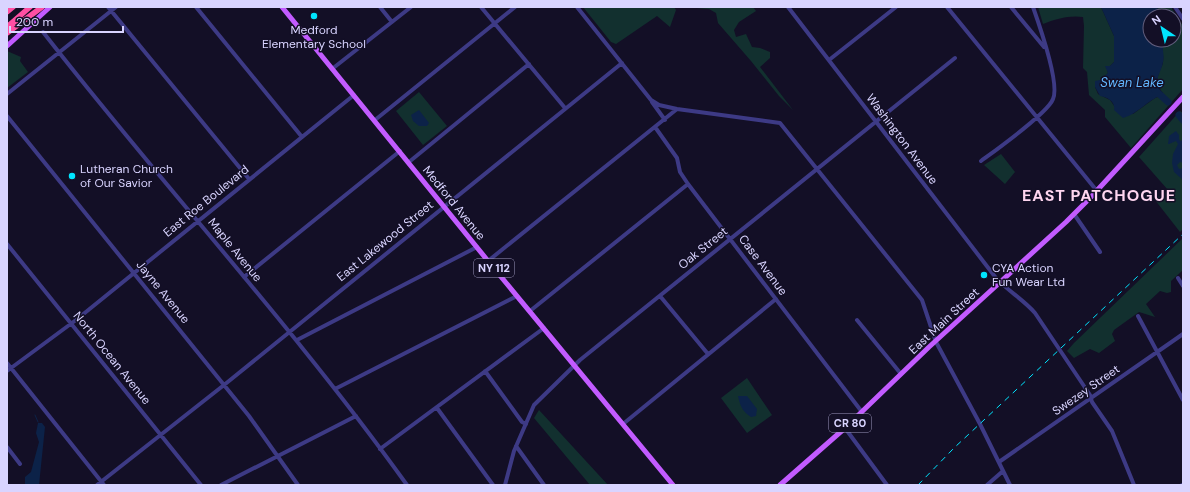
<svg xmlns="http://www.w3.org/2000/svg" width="1190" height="492" viewBox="0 0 1190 492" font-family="'DM Sans',sans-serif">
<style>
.green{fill:#12302f}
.water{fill:#0c2248}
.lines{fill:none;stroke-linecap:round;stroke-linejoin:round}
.stream{stroke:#0c2248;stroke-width:1}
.river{stroke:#0c2248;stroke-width:7}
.minor{stroke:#3d3a85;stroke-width:4}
.major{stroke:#c25bff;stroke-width:5}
.highway{stroke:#ff4fa3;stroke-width:5.5}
.rail{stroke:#00e5ff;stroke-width:1;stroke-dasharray:6 5;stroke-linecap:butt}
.poi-dot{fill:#00e5ff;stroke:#130f26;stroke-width:1.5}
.labels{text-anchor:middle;stroke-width:3;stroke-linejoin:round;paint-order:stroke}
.shield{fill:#130f26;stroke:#9e99be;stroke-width:1}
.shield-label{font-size:11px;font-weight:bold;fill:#d9d4ff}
.poi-label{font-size:12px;fill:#d9d4ff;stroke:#130f26;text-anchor:start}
.street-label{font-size:12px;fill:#d9d4ff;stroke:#130f26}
.water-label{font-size:13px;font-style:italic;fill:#62b6ff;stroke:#130f26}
.district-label{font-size:16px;font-weight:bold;letter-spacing:1px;fill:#ffd6f0;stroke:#130f26}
</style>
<rect width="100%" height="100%" fill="#130f26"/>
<path class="green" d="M583,7H674L676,10L670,27L657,16L616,44L611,42Z
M684,7H753L756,11L739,22L734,30L736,37L746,34L752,47L760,48L770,52V58L760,67L793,110L779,96L751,61L718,23L716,13L709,9Z
M1038,7H1101L1114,36V62L1107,69L1108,73C1104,78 1099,82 1095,87L1098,94L1110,100L1115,107L1133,114L1155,98L1161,96L1162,97L1163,93C1157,87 1156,78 1160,70C1161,67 1163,65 1163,62C1164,53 1161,49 1164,40H1174V16H1161L1157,7H1172V9L1183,26V89L1131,148L1105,117V110L1089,95L1087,72L1083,68L1084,26L1083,17C1069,15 1056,19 1043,24Z
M7,51L21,57L20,61L28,72L7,88Z
M419,92L447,126L423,145L396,111Z
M1180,111L1183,113V229L1180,232L1155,200L1159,196L1160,198L1168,190L1139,157Z
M1001,154L1015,172L1005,184L984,165Z
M1183,238V270L1171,281V292L1167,293L1160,291L1146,304L1155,317L1139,312L1114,330L1112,334L1115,341L1099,353L1090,349L1074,358L1067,351L1074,343Z
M747,378L772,415L747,433L721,398Z
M539,410L608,485H590L534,418Z"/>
<path class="water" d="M1101,7H1157L1161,16H1150V40H1164C1161,50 1165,54 1163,62C1162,70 1155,78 1158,87C1159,90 1161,92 1162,95C1147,100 1138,114 1123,118L1114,110C1116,102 1107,97 1100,96L1095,87V81L1100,80L1108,73L1105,66H1110L1114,62V36Z
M419,110L429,123L427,126H419L413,121L411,115Z
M1176,131L1179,135V139L1180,141L1183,140V163L1180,162L1177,165L1179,169L1183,168V180L1174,172L1172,163L1173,154L1178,144L1176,141L1169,144H1168L1169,136Z
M738,396H747L757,409L756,416L751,417C743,412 740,406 738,396Z
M38,423H42L45,427L39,485H25V477L31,472L39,442L36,433Z"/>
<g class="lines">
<path class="stream" d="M35,415L38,422"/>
<path class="river" d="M1155,90L1168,102
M1179,115L1183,120"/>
<path class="minor" d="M108,7L249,179
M196,7L302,137
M380,7L392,22
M481,7L565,108
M577,7L651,100L659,105L677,109L780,123L922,300L936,342L980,424L1010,485
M788,7L996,278C1008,291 1024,300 1035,313L1090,395L1092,402L1112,431L1134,485
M947,7L1097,191
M1011,7L1044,47
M1175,7L1183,19
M43,32C162,185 294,327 407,485
M829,60L896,7
M332,69L411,7
M7,94L116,7
M652,102L665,120
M7,116L249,416L298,485
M375,120L515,7
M655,127L677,158L680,172L688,184L862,412
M981,161C996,150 1048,113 1053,99C1060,84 1039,24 1033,7
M409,162L529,64
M1074,214L1100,252
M7,244L201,485
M488,261L677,109
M244,277L400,151
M1178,278L1183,286
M660,296L708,354
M530,311L688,184
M1138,316L1183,400
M857,320L901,374
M297,340L477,247
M7,363L104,485
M7,371L76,320L354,95
M485,371L522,422L526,424
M335,389L517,296
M437,408L493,485
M623,424L776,299
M845,428L887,485
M516,446L544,485
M7,447L20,464
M380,449L544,328
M999,462L1183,334
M97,485L224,385L622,63
M221,485L356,416
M505,485L514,451L534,405L580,360L955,58
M987,485L1003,471
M1182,485H1183"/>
<path class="major" d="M282,7L488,261L673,485
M7,46L50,7
M780,485L845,428L929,347L1066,222L1091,197L1183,97"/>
<path class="highway" d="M7,12L13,7
M7,27L30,7
M7,33L42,7"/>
<path class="rail" d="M918,485L954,448L1183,234"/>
</g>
<g class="poi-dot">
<circle cx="314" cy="16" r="4"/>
<circle cx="72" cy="176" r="4"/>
<circle cx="984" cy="275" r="4"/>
</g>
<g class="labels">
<g class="shield">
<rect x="474" y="259" width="40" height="18" rx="3"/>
<rect x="829" y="414" width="42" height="18" rx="3"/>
</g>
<g class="shield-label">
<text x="494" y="272">NY 112</text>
<text x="850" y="427">CR 80</text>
</g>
<g class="poi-label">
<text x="314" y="34" text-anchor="middle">Medford<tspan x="314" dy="14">Elementary School</tspan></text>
<text x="80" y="173">Lutheran Church<tspan x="80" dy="14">of Our Savior</tspan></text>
<text x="992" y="272">CYA Action<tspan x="992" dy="14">Fun Wear Ltd</tspan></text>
</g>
<g class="street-label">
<text transform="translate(902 139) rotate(53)" y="4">Washington Avenue</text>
<text transform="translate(206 201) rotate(-39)" y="4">East Roe Boulevard</text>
<text transform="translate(454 203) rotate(51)" y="4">Medford Avenue</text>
<text transform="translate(385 241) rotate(-39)" y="4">East Lakewood Street</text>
<text transform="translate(703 248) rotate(-39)" y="4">Oak Street</text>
<text transform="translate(235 250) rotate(51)" y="4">Maple Avenue</text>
<text transform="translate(763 265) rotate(53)" y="4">Case Avenue</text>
<text transform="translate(163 292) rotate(51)" y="4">Jayne Avenue</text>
<text transform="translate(944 321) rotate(-43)" y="4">East Main Street</text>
<text transform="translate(112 358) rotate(51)" y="4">North Ocean Avenue</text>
<text transform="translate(1086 390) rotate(-35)" y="4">Swezey Street</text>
</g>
<g class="water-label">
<text x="1132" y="87">Swan Lake</text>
</g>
<g class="district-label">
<text x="1099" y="201">EAST PATCHOGUE</text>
</g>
</g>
<rect width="1190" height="492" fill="none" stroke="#d9d4ff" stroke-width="16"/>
<g transform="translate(1162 28) rotate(325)"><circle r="19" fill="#130f26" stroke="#625e7d"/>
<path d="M0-3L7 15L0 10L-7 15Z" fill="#00e5ff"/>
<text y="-6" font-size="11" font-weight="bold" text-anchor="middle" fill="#d9d4ff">N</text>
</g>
<path d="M10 26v6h113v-6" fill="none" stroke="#d9d4ff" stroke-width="2"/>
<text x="16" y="26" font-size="12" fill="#d9d4ff" stroke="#130f26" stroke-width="3" paint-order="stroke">200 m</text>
</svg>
